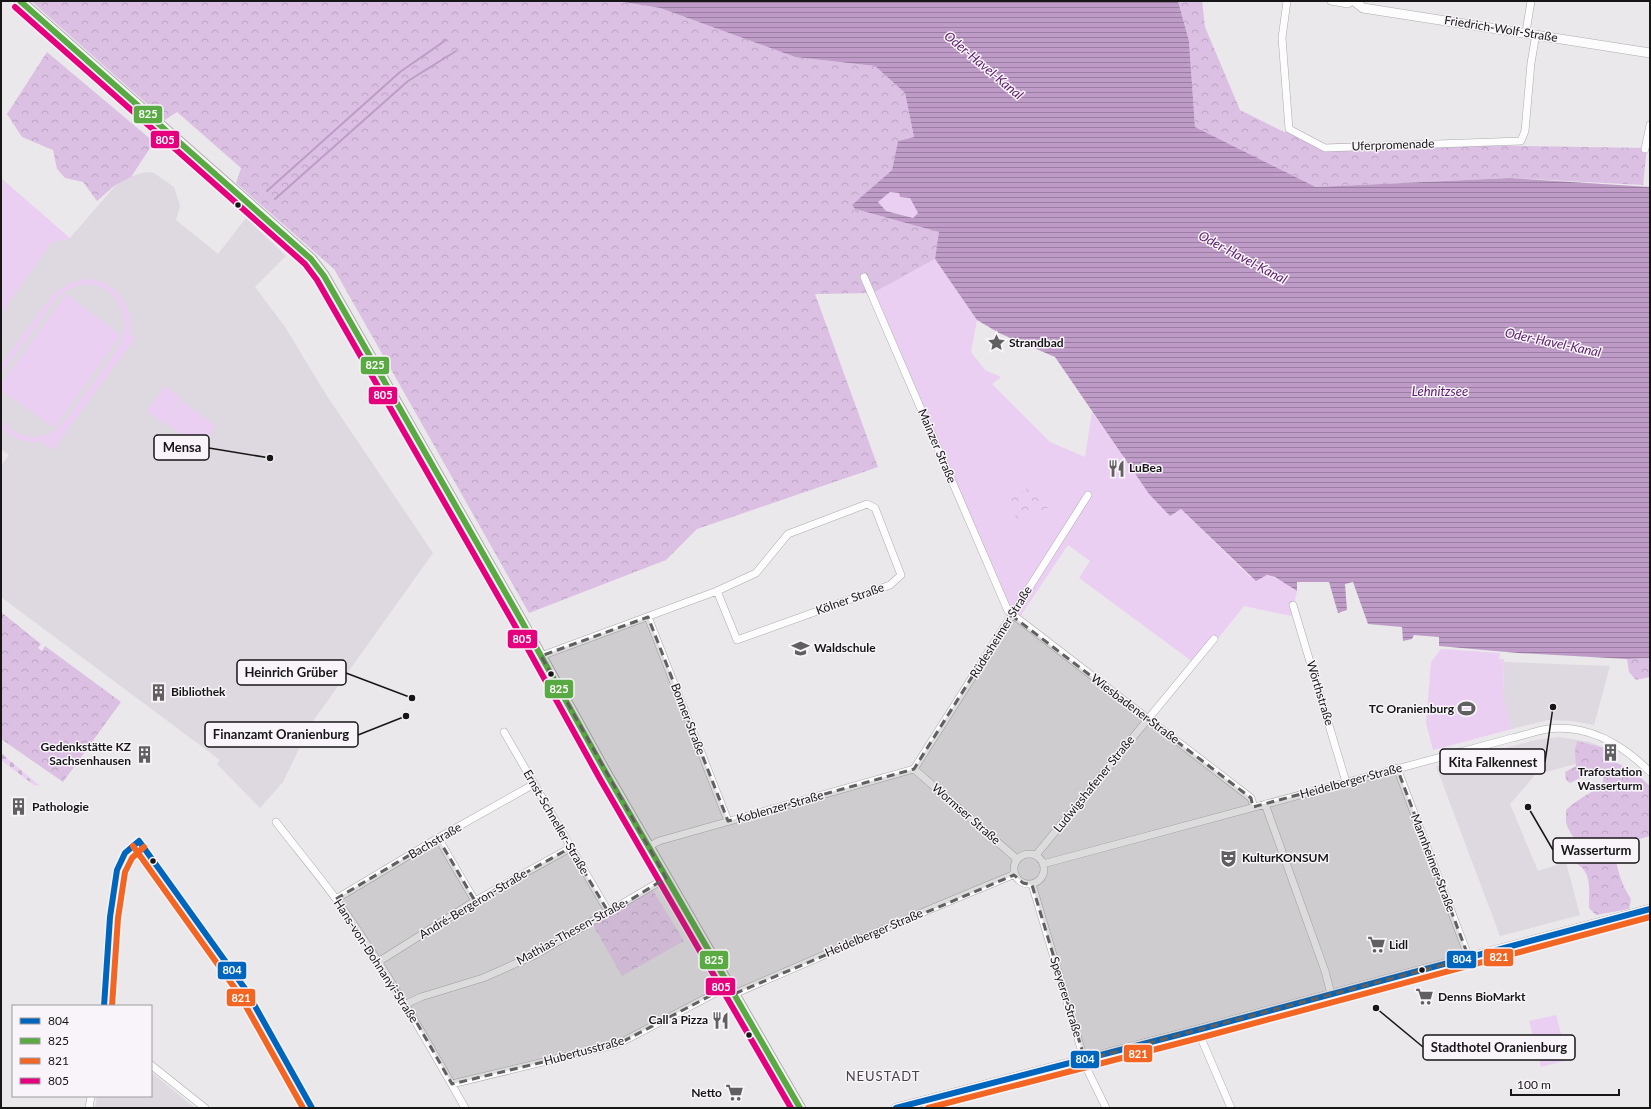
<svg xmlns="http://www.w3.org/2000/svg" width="1651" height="1109" viewBox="0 0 1651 1109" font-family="Lato,sans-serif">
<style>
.built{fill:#ded8e0}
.grass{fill:#ebcff2}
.forest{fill:url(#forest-crowns)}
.cemetery{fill:url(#cemetery-stones)}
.park{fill:url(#park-crowns)}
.water{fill:url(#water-rules);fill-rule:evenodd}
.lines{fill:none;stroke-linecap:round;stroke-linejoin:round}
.stream{stroke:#be9cc7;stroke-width:2}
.street-casing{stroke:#acabad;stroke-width:8}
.secondary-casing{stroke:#acabad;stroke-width:10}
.primary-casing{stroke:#acabad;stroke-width:12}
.street{stroke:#fcfcfc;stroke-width:7}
.secondary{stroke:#fcfcfc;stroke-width:9}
.primary{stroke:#fcfcfc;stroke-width:10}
.bus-1-casing{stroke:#f8f4f9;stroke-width:9}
.bus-2-casing{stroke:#f8f4f9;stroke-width:9}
.bus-3-casing{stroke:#f8f4f9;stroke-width:9}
.bus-4-casing{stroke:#f8f4f9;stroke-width:9}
.bus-1{stroke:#0065bd;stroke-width:6}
.bus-2{stroke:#59aa42;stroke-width:6}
.bus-3{stroke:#f26522;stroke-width:6}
.bus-4{stroke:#e5007d;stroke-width:6}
.marked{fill:#616061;fill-opacity:0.2;stroke:#616061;stroke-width:3;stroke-dasharray:8 5;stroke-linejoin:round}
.bus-dot{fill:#171617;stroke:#f8f4f9;stroke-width:1.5}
.labels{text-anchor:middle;stroke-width:3;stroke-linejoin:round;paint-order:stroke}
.street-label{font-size:12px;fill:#171617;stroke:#f8f4f9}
.poi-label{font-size:12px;font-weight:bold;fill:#171617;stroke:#f8f4f9;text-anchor:start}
.water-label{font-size:13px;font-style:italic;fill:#5d226b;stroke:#f8f4f9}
.neighbourhood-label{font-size:13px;letter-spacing:1px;fill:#474448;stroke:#f8f4f9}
.leader{fill:none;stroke:#171617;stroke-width:1.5}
.callout-dot{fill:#171617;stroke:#f8f4f9;stroke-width:1.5}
.callout{fill:#f8f4f9;stroke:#171617;stroke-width:1.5}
.callout-label{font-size:13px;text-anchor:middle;font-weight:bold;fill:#171617}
.line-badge{stroke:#f8f4f9;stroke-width:1.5}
.badge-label{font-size:11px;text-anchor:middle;font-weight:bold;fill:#fff}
</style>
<defs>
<pattern id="forest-crowns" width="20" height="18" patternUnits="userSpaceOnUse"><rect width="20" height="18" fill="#dcc0e4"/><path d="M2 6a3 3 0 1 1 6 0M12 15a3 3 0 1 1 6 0" fill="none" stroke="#bca4c3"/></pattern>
<pattern id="cemetery-stones" width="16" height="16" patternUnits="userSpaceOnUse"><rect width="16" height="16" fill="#ebcff2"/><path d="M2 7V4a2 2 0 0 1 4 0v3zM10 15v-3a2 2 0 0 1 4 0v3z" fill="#c9b1cf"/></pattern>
<pattern id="park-crowns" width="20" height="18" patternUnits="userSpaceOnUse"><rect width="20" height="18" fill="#ebcff2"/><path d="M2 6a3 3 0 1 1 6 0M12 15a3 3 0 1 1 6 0" fill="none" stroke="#c9b1cf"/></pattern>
<pattern id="water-rules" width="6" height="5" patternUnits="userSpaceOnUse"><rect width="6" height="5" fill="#be9cc7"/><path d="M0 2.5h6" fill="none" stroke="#997ea1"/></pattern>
</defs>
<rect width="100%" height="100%" fill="#eae8eb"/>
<path class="built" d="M146,172L154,173L174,187L180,206L176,220L218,254L246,218L286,256L255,287L285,327L327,396L433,553L311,724L283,782L260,808L217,764L220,760L1,597V466L9,455L1,449V314L51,243L70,238L115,186L129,177Z
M1504,662L1610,666L1594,725L1572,721L1548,720L1512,729L1503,695Z
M1559,737L1590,742L1616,753L1535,775L1510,804L1538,871L1566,862L1580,915L1500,936L1436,766L1536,740Z
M151,1072L195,1108H95L97,1096H151Z"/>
<path class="grass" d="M1,178L70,238L51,243L1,314Z
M890,192L899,193L900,197L910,198L918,213L913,218L886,211L878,202Z
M935,259L977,320L971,352L985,370L1001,377L992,384L1050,442L1085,457L1092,412L1149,494L1170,516L1181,509L1250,577C1275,574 1276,578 1297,591L1291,616L1244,606L1197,665L1079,578L1090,561L1068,545L1017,621L1008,611L873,293Z
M87,279C116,281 134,305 130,334L136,337L53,450L41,442H29L17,439L1,428V419C13,436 38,443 55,430C65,422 72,411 79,401C92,384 105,366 117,349C141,313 104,267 66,291C53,298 45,314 37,326C25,342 12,358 1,375V365L53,294L67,284Z
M66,294L121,335L54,428L1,390V384Z
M165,386L182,399L164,424L147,411Z
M182,401L216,426L199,448L166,423Z
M1441,649L1500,653L1499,659H1504L1503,695L1512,729L1433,750L1426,723L1431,662Z
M1556,1015L1568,1060L1541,1067L1529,1021Z"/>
<path class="forest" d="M31,1H617L660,8L795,57L875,66L905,93L914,137L898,141L892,170L853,205L855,209L940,232L935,259L873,293L815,294L878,467L697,529L666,560L529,613L334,269L236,183L241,168L177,112L165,120Z
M1178,1H1202L1205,27L1240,110L1284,132H1300L1325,144L1349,143L1647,148L1643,185L1510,178L1316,187L1195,127L1189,41Z
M47,52L154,142L131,177L114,186L97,201L83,182L65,178L57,169L53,150L22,137L7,114Z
M1,612L41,644L38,648L42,651L45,646L121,702L63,782L1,739Z
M1650,658V677L1636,680L1629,672L1627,659Z
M1577,741L1604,748L1612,760L1634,772L1650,786V836L1627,843L1614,850C1617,869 1621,884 1631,899L1629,909L1596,915L1589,908C1589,888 1593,869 1571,861C1584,838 1570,840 1566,822C1566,818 1566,814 1566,810C1577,799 1590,794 1602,785L1604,776L1586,775L1570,783L1566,780L1565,772L1576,766L1575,751Z"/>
<path class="cemetery" d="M1,753L40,786L34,785L1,760Z"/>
<path class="park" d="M1038,484L1049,507L1019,520L1014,515L1006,499Z
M651,887L684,941L622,976L592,923Z"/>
<path class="water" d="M617,1H1178L1189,41L1195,127L1316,187L1510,178L1650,187V658L1627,659L1518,653L1439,646V637L1414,635L1412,639L1403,641L1402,627L1368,624L1353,582L1345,584L1347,610L1338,613L1329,582H1297V591L1275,577L1267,575L1256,581L1181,509L1170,516L1149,494L1055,357L999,333L977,320L935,259L939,232L855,209L852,205L892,170L898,141L914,137L905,93L875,66L795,57L660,8ZM890,192L899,193L900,197L910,198L918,213L913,218L886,211L878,202Z"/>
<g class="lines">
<path class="stream" d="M267,191L400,72L446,40
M275,199L408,81L456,51"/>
<defs>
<path id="street" d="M1287,1L1282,38L1289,129L1325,148L1521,141L1525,131L1531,63L1536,34
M1331,1L1348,4L1352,1
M1526,32L1531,1
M1645,149L1650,125
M864,277L1008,611L1251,798L1254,807
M1293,605L1346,782
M648,617L728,821
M541,656L717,591L756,573L788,534L867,504L875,508L901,575L890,585L737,640L717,591
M504,732L609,913
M1397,768L1469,958
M914,769L1088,495
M914,769L1017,859
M1265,804L1325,971L1331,994
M276,822C296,848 317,873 336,899C384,966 425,1037 465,1108
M438,838L475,901
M648,847L659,841L914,769
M1014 869a15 15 0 1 1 30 0a15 15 0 1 1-30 0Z
M1036,855L1214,639
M1043,864L1512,738C1524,735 1536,731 1548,729C1589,724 1622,744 1650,772
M1032,884L1087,1069L1106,1108
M336,899L438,838L534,784
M378,962L475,901L570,848
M734,994L933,908L1015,874
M406,1004L421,997L483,978L535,955L666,878
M104,1006L110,917L117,870L125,853L139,841L246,990L312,1108
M1201,1029V1038L1231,1108
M151,1065L205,1108
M452,1084L618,1044L729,986
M89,1108L91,1096"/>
<path id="secondary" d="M1354,1L1363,8L1650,53
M896,1108L1201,1029L1650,909"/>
<path id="primary" d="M20,1L254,208L311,259L324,276L521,620L607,775L800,1108"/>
</defs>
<use href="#street" class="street-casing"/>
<use href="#secondary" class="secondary-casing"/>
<use href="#primary" class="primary-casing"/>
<use href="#street" class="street"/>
<use href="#secondary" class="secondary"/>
<use href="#primary" class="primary"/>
<defs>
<path id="bus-1" d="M139,841L246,990L312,1108
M104,1006L110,917L117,870L125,853L139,841
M896,1108L1201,1029L1650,909"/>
<path id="bus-2" d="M20,1L311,259L324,276L521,620L607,775L800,1108"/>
<path id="bus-3" d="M133,846L239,994L303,1108
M112,1006L118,918L125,872L132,858L144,847
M928,1108L1203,1037L1650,917"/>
<path id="bus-4" d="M15,7L305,264L317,280L514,624L600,779L791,1108"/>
</defs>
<use href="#bus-1" class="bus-1-casing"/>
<use href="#bus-2" class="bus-2-casing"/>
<use href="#bus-3" class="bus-3-casing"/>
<use href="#bus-4" class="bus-4-casing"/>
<use href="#bus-1" class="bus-1"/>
<use href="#bus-2" class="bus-2"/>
<use href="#bus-3" class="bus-3"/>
<use href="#bus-4" class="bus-4"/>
</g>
<path class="marked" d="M1011,615L1251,798L1253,807L1397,768L1469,958L1085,1060L1032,885L1023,883L1014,875L734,994L729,986L618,1044L452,1084L406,1004L336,899L438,838L475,901L570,848L609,913L666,878L541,656L648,617L728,821L914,769Z"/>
<defs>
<symbol id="sight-bare" viewBox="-9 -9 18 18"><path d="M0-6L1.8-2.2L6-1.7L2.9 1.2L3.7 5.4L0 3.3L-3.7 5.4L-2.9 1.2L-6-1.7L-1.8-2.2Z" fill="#616061" stroke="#f8f4f9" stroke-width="2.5" paint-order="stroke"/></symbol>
<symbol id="restaurant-bare" viewBox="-9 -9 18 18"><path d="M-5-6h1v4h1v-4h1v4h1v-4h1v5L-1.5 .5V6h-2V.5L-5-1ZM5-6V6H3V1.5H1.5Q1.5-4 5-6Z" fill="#616061" stroke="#f8f4f9" stroke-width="2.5" paint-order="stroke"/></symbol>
<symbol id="school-bare" viewBox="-9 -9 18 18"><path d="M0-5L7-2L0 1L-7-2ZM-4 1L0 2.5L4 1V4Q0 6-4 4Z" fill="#616061" stroke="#f8f4f9" stroke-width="2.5" paint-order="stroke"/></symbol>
<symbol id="building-bare" viewBox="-9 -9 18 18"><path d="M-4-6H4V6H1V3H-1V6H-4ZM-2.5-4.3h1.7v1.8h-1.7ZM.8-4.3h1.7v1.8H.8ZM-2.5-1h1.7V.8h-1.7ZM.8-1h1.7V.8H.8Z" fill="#616061" stroke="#f8f4f9" stroke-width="2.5" paint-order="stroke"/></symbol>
<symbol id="stadium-bare" viewBox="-9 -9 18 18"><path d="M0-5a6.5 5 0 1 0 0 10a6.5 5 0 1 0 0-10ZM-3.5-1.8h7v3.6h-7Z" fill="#616061" stroke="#f8f4f9" stroke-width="2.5" paint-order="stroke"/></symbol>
<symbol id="theatre-bare" viewBox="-9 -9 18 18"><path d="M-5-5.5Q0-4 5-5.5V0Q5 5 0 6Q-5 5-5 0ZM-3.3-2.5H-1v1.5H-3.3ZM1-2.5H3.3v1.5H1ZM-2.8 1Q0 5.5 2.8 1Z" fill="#616061" stroke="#f8f4f9" stroke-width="2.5" paint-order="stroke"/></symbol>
<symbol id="supermarket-bare" viewBox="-9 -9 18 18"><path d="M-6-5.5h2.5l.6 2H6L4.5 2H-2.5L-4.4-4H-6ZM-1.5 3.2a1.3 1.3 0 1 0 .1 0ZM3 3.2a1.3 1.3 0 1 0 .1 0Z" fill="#616061" stroke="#f8f4f9" stroke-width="2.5" paint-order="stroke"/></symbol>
</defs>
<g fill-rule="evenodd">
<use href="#sight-bare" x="984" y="330" width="25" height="25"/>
<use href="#restaurant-bare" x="1104" y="456" width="25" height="25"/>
<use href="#school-bare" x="788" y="636" width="25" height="25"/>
<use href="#building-bare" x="146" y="680" width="25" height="25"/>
<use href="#stadium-bare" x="1454" y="696" width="25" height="25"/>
<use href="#building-bare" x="1598" y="740" width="25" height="25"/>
<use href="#building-bare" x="132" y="742" width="25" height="25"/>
<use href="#building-bare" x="6" y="794" width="25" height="25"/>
<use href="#theatre-bare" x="1216" y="846" width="25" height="25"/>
<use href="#supermarket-bare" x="1364" y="932" width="25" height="25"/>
<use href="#supermarket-bare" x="1412" y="984" width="25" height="25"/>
<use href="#restaurant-bare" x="708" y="1008" width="25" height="25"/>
<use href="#supermarket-bare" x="722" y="1080" width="25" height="25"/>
</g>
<g class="bus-dot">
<circle cx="238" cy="205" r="3.5"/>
<circle cx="551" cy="674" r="3.5"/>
<circle cx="153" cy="861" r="3.5"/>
<circle cx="1422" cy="970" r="3.5"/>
<circle cx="749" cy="1035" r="3.5"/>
</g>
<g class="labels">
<g class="street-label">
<text transform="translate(1501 29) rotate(9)" y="4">Friedrich-Wolf-Straße</text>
<text transform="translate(1393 145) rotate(-2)" y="4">Uferpromenade</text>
<text transform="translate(937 446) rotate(67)" y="4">Mainzer Straße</text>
<text transform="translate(850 599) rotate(-20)" y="4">Kölner Straße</text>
<text transform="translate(1001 632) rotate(-58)" y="4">Rüdesheimer Straße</text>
<text transform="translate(1320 693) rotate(73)" y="4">Wörthstraße</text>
<text transform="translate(1135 709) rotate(37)" y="4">Wiesbadener Straße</text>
<text transform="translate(688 719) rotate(69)" y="4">Bonner Straße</text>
<text transform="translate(1351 781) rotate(-15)" y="4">Heidelberger Straße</text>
<text transform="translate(1094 784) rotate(-51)" y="4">Ludwigshafener Straße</text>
<text transform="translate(780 807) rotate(-16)" y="4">Koblenzer Straße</text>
<text transform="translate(966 814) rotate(41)" y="4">Wormser Straße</text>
<text transform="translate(556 822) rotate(60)" y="4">Ernst-Schneller-Straße</text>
<text transform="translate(435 841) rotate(-30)" y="4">Bachstraße</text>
<text transform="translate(1433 863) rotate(69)" y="4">Mannheimer Straße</text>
<text transform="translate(473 904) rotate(-31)" y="4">André-Bergeron-Straße</text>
<text transform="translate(571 932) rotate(-29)" y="4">Mathias-Thesen-Straße</text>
<text transform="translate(874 933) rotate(-23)" y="4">Heidelberger Straße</text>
<text transform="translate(376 961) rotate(57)" y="4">Hans-von-Dohnanyi-Straße</text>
<text transform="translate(1066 997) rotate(73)" y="4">Speyerer Straße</text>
<text transform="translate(584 1051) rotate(-15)" y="4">Hubertusstraße</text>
</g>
<g class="poi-label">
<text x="1009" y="347">Strandbad</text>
<text x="1129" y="472">LuBea</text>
<text x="814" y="652">Waldschule</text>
<text x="171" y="696">Bibliothek</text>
<text x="1454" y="713" text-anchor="end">TC Oranienburg</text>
<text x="131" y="751" text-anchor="end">Gedenkstätte KZ<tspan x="131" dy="14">Sachsenhausen</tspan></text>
<text x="1610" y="776" text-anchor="middle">Trafostation<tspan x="1610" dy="14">Wasserturm</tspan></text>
<text x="32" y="811">Pathologie</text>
<text x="1242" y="862">KulturKONSUM</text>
<text x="1389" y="949">Lidl</text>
<text x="1438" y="1001">Denns BioMarkt</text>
<text x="708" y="1024" text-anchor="end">Call a Pizza</text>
<text x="722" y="1097" text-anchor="end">Netto</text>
</g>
<g class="water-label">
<text transform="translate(984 65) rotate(40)" y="5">Oder-Havel-Kanal</text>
<text transform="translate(1243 257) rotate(28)" y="5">Oder-Havel-Kanal</text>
<text transform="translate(1553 342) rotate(12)" y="5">Oder-Havel-Kanal</text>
<text x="1440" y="396">Lehnitzsee</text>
</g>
<g class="neighbourhood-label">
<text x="883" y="1081">NEUSTADT</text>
</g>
</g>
<path class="leader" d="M270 458L209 448M412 698L346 673M406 716L358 735M1553 707L1545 762M1528 807L1553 850M1376 1008L1423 1047"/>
<g class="callout-dot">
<circle cx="270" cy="458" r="4"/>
<circle cx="412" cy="698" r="4"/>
<circle cx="406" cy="716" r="4"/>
<circle cx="1553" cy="707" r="4"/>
<circle cx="1528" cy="807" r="4"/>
<circle cx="1376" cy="1008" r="4"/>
</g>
<g class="callout">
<rect x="154" y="435" width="55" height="25" rx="4"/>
<rect x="237" y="660" width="109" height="25" rx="4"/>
<rect x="205" y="722" width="153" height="25" rx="4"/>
<rect x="1440" y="749" width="105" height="25" rx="4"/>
<rect x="1553" y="838" width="86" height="25" rx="4"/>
<rect x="1423" y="1035" width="152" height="25" rx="4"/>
</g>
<g class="callout-label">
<text x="182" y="452">Mensa</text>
<text x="291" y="677">Heinrich Grüber</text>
<text x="281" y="739">Finanzamt Oranienburg</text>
<text x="1493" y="767">Kita Falkennest</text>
<text x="1596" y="855">Wasserturm</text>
<text x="1499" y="1052">Stadthotel Oranienburg</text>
</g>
<g class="line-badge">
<rect x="133" y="105" width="30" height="19" rx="4" fill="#59aa42"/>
<rect x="150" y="130" width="30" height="19" rx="4" fill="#e5007d"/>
<rect x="360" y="356" width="30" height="19" rx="4" fill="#59aa42"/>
<rect x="368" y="386" width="30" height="19" rx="4" fill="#e5007d"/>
<rect x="507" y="629" width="31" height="20" rx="4" fill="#e5007d"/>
<rect x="544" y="679" width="30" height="20" rx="4" fill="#59aa42"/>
<rect x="1483" y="948" width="31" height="19" rx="4" fill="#f26522"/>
<rect x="1446" y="950" width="31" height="19" rx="4" fill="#0065bd"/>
<rect x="699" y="950" width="30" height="20" rx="4" fill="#59aa42"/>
<rect x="217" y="961" width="30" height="19" rx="4" fill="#0065bd"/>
<rect x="705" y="977" width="31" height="19" rx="4" fill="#e5007d"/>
<rect x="226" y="988" width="30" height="19" rx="4" fill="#f26522"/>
<rect x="1123" y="1044" width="30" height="19" rx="4" fill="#f26522"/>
<rect x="1070" y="1050" width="30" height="19" rx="4" fill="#0065bd"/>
</g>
<g class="badge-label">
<text x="148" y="118">825</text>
<text x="165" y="144">805</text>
<text x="375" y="369">825</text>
<text x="383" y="399">805</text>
<text x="522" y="643">805</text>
<text x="559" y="693">825</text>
<text x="1499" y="961">821</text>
<text x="1462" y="963">804</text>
<text x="714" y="964">825</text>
<text x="232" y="974">804</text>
<text x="721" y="991">805</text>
<text x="241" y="1002">821</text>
<text x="1138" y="1058">821</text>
<text x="1085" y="1063">804</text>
</g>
<rect width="1651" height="1109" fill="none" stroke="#171617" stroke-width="4"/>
<rect x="12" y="1005" width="140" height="92" fill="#f8f4f9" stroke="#9e9b9f"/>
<rect x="20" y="1018" width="20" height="6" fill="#0065bd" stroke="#9e9b9f"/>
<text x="48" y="1025" font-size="12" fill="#171617">804</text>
<rect x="20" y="1038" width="20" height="6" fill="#59aa42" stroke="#9e9b9f"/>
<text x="48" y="1045" font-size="12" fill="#171617">825</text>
<rect x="20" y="1058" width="20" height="6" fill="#f26522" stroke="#9e9b9f"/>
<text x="48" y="1065" font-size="12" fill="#171617">821</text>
<rect x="20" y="1078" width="20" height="6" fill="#e5007d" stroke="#9e9b9f"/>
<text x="48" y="1085" font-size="12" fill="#171617">805</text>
<path d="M1511 1089v6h108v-6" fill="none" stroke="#171617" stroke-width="2"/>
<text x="1517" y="1089" font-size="12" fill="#171617" stroke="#f8f4f9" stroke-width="3" paint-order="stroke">100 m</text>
</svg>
